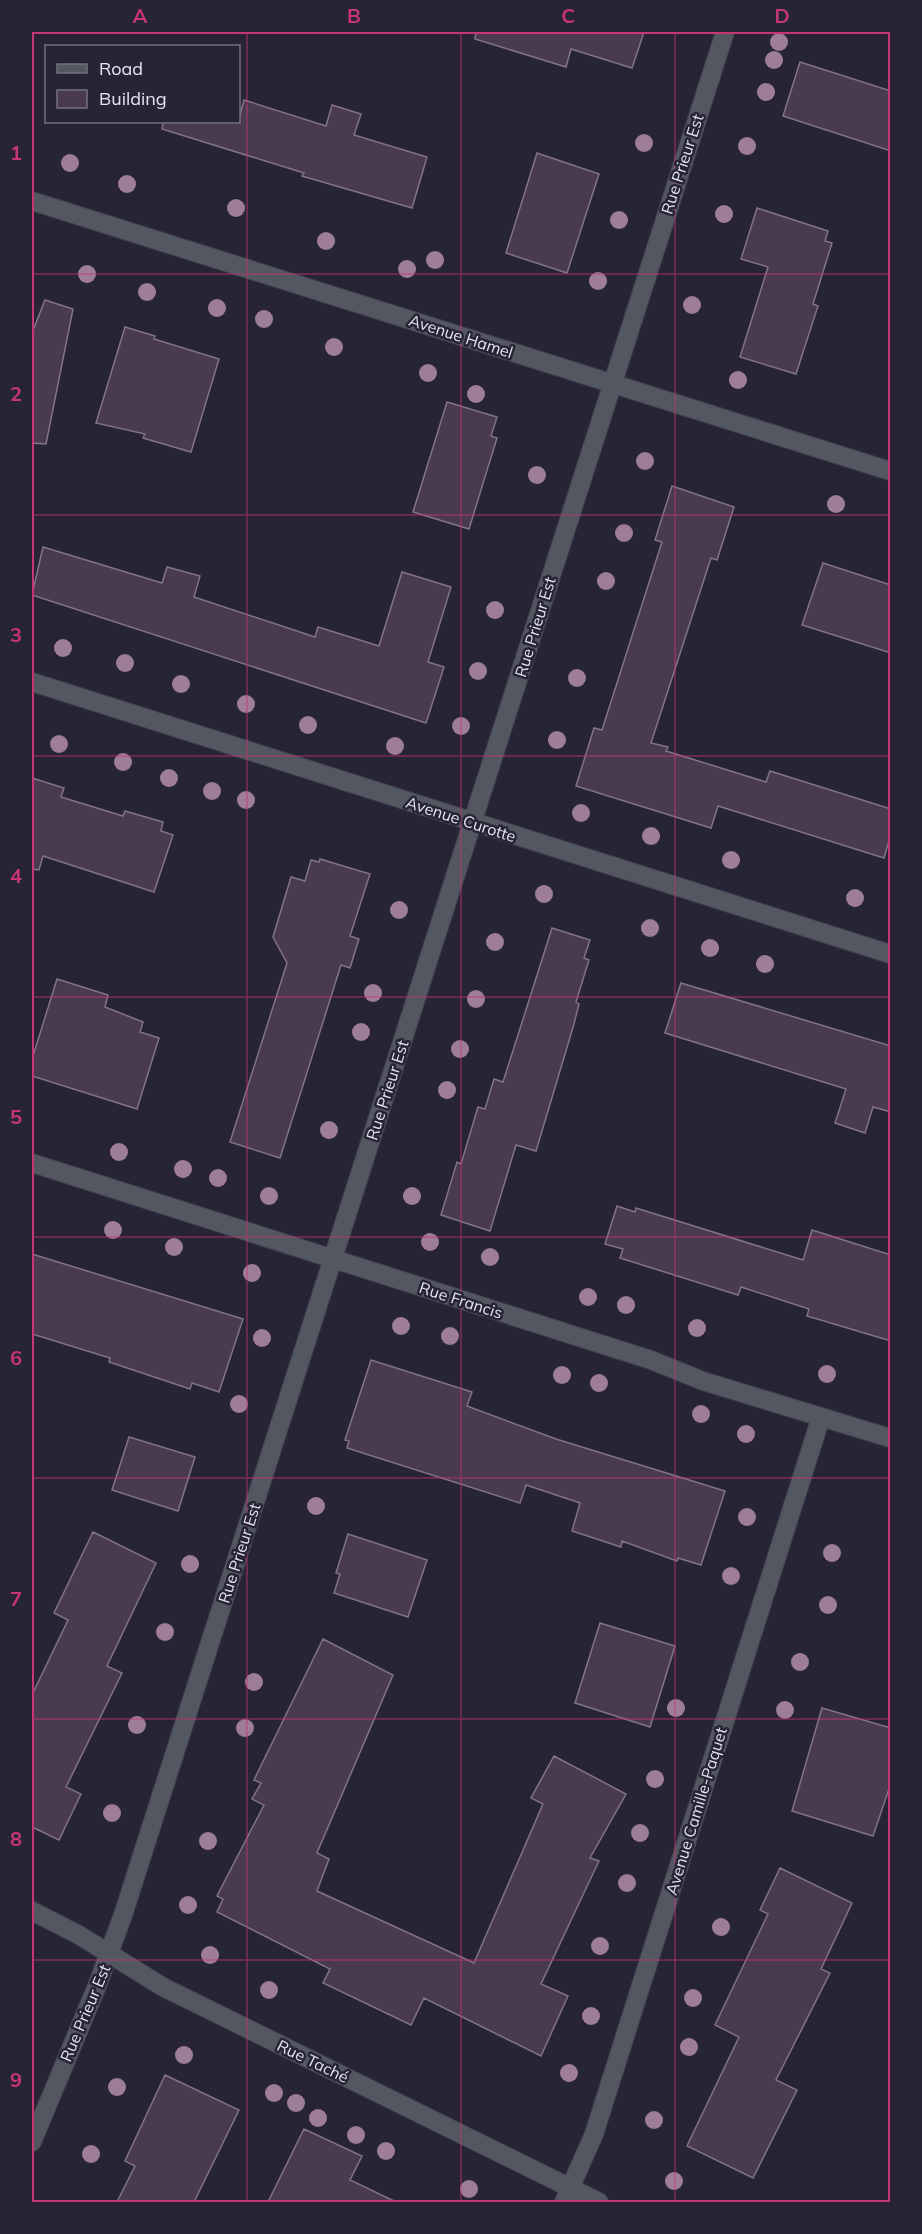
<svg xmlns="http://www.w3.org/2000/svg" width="922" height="2234" viewBox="0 0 922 2234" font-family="Mulish,sans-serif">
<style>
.building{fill:#493b4d;stroke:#827386;stroke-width:1.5}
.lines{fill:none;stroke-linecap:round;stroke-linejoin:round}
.minor-casing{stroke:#423f50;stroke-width:20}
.minor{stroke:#525760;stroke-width:18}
.tree{fill:#9d7e96}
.grid{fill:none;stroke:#c73671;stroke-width:1.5;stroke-opacity:0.55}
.labels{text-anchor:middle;stroke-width:5;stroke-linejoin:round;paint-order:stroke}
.street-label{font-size:16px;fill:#e5e3f0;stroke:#272436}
.neatline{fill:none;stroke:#c73671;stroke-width:2}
.grid-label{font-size:20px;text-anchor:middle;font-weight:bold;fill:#c73671}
</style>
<rect width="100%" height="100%" fill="#272436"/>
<path class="building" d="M476,32H644L632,68L571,49L566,67L475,39Z
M800,62L891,91V151L783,116Z
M244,100L326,126L332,105L361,114L354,135L427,157L412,208L302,176L304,173L162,129L163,122H238Z
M537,153L599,174L567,273L506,253Z
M757,208L828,231L825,241L832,243L813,304L818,306L796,374L740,357L768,267L741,259Z
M45,300L73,309L46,444L32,443V333Z
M125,327L155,336L154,339L219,359L191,452L143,438L145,434L96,423Z
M447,402L497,417L491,436L497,438L469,529L413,512Z
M672,486L734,507L717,560L711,558L651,743L668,747L666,751L766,782L770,771L891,809V834L884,858L718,806L711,828L576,786L594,728L602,730L631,639L662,542L655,540Z
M43,547L162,583L167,567L200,576L194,597L315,637L318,627L379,646L402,572L451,587L428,662L444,667L426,723L32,595Z
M823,563L891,585V653L802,625Z
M32,778L64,788L61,797L123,816L125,811L163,822L161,831L173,835L154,892L43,856L39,870L32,869Z
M320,859L370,874L350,936L359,939L350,968L341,965L280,1158L230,1142L287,963L273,937L291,877L305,881L311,860L319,862Z
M552,928L590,940L584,958L589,960L576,1002L579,1004L574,1024L536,1151L516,1145L490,1231L441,1215L457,1162L461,1164L478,1107L485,1109L494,1079L503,1082Z
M57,979L108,995L105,1007L143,1022L140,1032L159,1038L137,1109L32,1076V1059Z
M681,983L891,1046V1112L873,1107L865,1133L835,1123L846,1089L665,1033Z
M617,1206L635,1212L636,1208L803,1260L812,1230L891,1255V1341L807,1316L809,1309L741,1287L738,1295L620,1258L623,1249L605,1244Z
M32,1254L243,1319L219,1392L192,1383L190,1389L109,1362L110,1358L32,1334Z
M371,1360L472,1392L467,1406L556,1439L725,1491L701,1565L678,1558L677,1561L622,1541L621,1547L572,1531L580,1503L526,1485L520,1503L347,1448L349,1441L345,1440Z
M129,1437L195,1457L178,1511L112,1490Z
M93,1532L156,1563L107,1666L122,1673L66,1787L81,1794L59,1840L32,1827V1695L68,1620L54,1613Z
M348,1534L427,1560L408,1617L334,1593L340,1574L336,1573Z
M600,1623L675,1646L650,1727L575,1703Z
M323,1639L393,1675L317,1853L329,1859L317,1891L474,1963L543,1804L531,1798L554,1756L626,1794L590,1858L599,1861L541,1984L568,1996L541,2056L424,1998L411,2025L323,1983L330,1969L217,1912L223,1899L217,1896L264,1805L252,1799L261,1783L254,1780Z
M822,1708L891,1728V1783L873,1836L792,1811Z
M780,1868L852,1903L821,1969L830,1973L776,2080L797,2090L753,2178L687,2146L739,2037L715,2025L768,1914L760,1910Z
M165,2075L239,2110L194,2202H117L135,2166L125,2161Z
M304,2129L362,2156L350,2180L396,2202H268Z"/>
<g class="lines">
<defs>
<path id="minor" d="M32,201L890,471
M32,682L890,954
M32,1163L651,1360L703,1381L890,1438
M32,1911L79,1935L163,1987L599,2202
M32,2142L97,1986L123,1915L725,32
M564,2202L594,2134L821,1417"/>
</defs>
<use href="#minor" class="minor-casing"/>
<use href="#minor" class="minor"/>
</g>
<g class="tree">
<circle cx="779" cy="42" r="9"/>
<circle cx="774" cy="60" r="9"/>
<circle cx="766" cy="92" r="9"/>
<circle cx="644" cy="143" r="9"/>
<circle cx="747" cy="146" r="9"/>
<circle cx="70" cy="163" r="9"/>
<circle cx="127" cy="184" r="9"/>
<circle cx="236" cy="208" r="9"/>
<circle cx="724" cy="214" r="9"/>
<circle cx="619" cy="220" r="9"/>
<circle cx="326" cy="241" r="9"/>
<circle cx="435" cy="260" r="9"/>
<circle cx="407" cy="269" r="9"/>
<circle cx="87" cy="274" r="9"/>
<circle cx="598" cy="281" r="9"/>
<circle cx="147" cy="292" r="9"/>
<circle cx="692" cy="305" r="9"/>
<circle cx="217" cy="308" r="9"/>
<circle cx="264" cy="319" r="9"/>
<circle cx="334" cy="347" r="9"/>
<circle cx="428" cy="373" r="9"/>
<circle cx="738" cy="380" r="9"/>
<circle cx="476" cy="394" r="9"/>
<circle cx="645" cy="461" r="9"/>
<circle cx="537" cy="475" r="9"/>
<circle cx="836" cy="504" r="9"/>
<circle cx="624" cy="533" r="9"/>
<circle cx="606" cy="581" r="9"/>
<circle cx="495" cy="610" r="9"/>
<circle cx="63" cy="648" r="9"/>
<circle cx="125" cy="663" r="9"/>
<circle cx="478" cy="671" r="9"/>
<circle cx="577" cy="678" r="9"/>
<circle cx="181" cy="684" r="9"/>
<circle cx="246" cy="704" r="9"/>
<circle cx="308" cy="725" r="9"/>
<circle cx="461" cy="726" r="9"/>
<circle cx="557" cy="740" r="9"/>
<circle cx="59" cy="744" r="9"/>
<circle cx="395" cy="746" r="9"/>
<circle cx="123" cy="762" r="9"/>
<circle cx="169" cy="778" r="9"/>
<circle cx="212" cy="791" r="9"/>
<circle cx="246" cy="800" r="9"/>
<circle cx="581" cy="813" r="9"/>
<circle cx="651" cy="836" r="9"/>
<circle cx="731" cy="860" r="9"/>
<circle cx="544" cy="894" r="9"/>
<circle cx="855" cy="898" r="9"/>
<circle cx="399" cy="910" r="9"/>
<circle cx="650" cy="928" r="9"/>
<circle cx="495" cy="942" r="9"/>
<circle cx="710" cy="948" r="9"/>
<circle cx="765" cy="964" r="9"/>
<circle cx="373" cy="993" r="9"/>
<circle cx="476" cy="999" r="9"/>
<circle cx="361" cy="1032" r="9"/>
<circle cx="460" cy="1049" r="9"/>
<circle cx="447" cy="1090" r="9"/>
<circle cx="329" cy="1130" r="9"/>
<circle cx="119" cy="1152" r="9"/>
<circle cx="183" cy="1169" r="9"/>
<circle cx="218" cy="1178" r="9"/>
<circle cx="269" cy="1196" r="9"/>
<circle cx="412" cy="1196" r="9"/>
<circle cx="113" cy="1230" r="9"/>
<circle cx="430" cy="1242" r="9"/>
<circle cx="174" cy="1247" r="9"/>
<circle cx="490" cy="1257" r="9"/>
<circle cx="252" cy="1273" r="9"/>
<circle cx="588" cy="1297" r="9"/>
<circle cx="626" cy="1305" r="9"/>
<circle cx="401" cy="1326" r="9"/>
<circle cx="697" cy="1328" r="9"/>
<circle cx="450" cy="1336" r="9"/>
<circle cx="262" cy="1338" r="9"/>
<circle cx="827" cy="1374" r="9"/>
<circle cx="562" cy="1375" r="9"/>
<circle cx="599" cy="1383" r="9"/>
<circle cx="239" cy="1404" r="9"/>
<circle cx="701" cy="1414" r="9"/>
<circle cx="746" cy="1434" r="9"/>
<circle cx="316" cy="1506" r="9"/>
<circle cx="747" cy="1517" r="9"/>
<circle cx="832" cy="1553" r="9"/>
<circle cx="190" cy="1564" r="9"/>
<circle cx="731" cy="1576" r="9"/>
<circle cx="828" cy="1605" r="9"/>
<circle cx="165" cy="1632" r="9"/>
<circle cx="800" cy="1662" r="9"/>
<circle cx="254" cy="1682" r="9"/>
<circle cx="676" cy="1708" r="9"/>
<circle cx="785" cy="1710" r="9"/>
<circle cx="137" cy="1725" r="9"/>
<circle cx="245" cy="1728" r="9"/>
<circle cx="655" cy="1779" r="9"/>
<circle cx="112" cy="1813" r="9"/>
<circle cx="640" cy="1833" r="9"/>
<circle cx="208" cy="1841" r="9"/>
<circle cx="627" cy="1883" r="9"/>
<circle cx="188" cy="1905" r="9"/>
<circle cx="721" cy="1927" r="9"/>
<circle cx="600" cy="1946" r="9"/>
<circle cx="210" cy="1955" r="9"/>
<circle cx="269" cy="1990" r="9"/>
<circle cx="693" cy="1998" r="9"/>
<circle cx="591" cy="2016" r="9"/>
<circle cx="689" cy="2047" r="9"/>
<circle cx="184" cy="2055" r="9"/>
<circle cx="569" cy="2073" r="9"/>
<circle cx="117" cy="2087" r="9"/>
<circle cx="274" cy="2093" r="9"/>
<circle cx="296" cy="2103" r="9"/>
<circle cx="318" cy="2118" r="9"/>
<circle cx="654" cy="2120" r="9"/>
<circle cx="356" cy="2135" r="9"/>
<circle cx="386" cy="2151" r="9"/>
<circle cx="91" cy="2154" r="9"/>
<circle cx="674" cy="2181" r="9"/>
<circle cx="469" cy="2189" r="9"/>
</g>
<path class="grid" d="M247,32V2202M461,32V2202M675,32V2202M32,274H890M32,515H890M32,756H890M32,997H890M32,1237H890M32,1478H890M32,1719H890M32,1960H890"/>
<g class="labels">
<g class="street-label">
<text transform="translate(682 164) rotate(-72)" y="6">Rue Prieur Est</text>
<text transform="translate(461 336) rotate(18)" y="6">Avenue Hamel</text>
<text transform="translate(535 627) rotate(-73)" y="6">Rue Prieur Est</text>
<text transform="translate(461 819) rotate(18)" y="6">Avenue Curotte</text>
<text transform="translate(387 1090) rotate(-72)" y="6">Rue Prieur Est</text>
<text transform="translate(461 1300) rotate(18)" y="6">Rue Francis</text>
<text transform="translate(239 1553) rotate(-72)" y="6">Rue Prieur Est</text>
<text transform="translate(696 1811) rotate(-73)" y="6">Avenue Camille-Paquet</text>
<text transform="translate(85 2013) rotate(-67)" y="6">Rue Prieur Est</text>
<text transform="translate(313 2061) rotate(26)" y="6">Rue Taché</text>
</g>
</g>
<rect width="922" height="2234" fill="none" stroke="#272436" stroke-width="66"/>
<rect x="45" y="45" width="195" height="78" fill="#272436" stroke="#737080" stroke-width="1.5"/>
<rect x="57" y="64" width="30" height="9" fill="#525760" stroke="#737080" stroke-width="1.5"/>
<text x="99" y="75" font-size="18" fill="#e5e3f0">Road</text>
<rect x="57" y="90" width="30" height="18" fill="#493b4d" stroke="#737080" stroke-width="1.5"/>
<text x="99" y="105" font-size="18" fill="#e5e3f0">Building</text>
<rect x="33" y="33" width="856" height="2168" class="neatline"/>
<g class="grid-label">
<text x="140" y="23">A</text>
<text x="354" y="23">B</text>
<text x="568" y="23">C</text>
<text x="782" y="23">D</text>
<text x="16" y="160">1</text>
<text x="16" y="401">2</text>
<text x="16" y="642">3</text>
<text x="16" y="883">4</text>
<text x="16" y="1124">5</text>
<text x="16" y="1365">6</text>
<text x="16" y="1606">7</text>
<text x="16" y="1846">8</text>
<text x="16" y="2087">9</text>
</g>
</svg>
